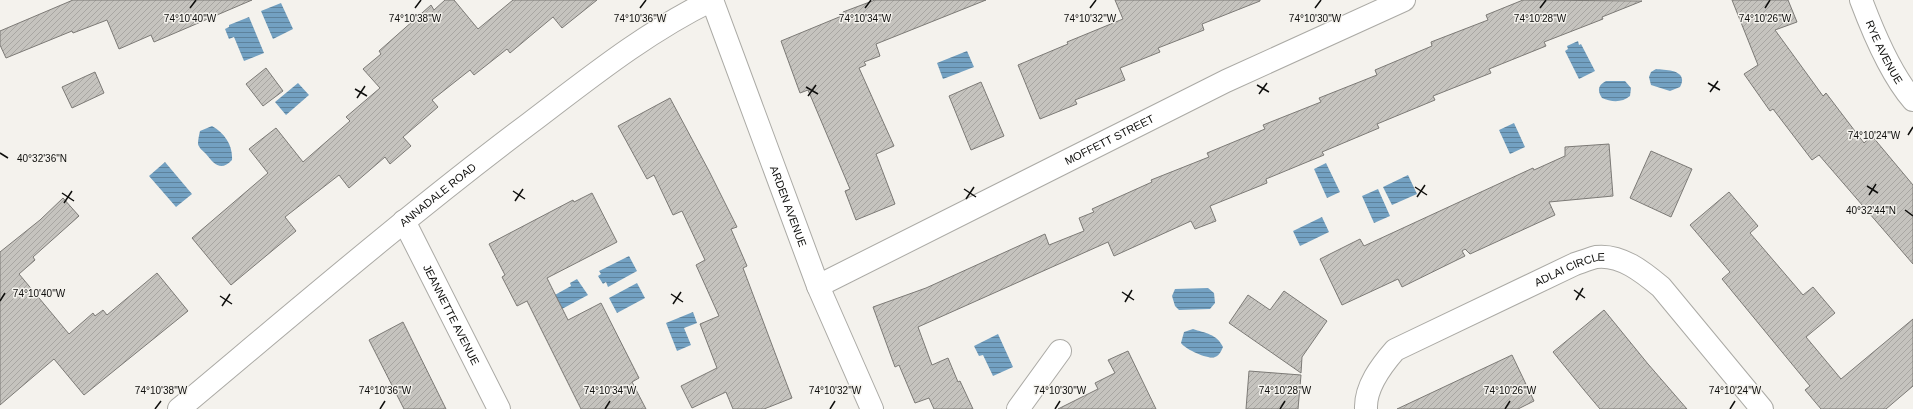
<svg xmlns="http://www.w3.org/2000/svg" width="1913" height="409" viewBox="0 0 1913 409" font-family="Helvetica,sans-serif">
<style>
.water{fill:url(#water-rules)}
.building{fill:url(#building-hatch);stroke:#7c7a76}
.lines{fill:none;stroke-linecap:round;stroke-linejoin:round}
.minor-casing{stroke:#abaaa5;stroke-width:24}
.minor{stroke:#fff;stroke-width:22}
.ticks{fill:none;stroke:#0e0e0c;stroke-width:1.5}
.labels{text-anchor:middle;stroke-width:3;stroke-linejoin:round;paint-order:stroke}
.street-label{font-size:11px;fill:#0e0e0c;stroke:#f4f2ed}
.ticks-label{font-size:10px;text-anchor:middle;fill:#0e0e0c;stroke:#f4f2ed;stroke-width:3;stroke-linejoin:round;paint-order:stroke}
</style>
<defs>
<pattern id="water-rules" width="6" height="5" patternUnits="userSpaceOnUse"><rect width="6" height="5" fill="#73a1c2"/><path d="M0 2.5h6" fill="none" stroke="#5d829c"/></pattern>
<pattern id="building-hatch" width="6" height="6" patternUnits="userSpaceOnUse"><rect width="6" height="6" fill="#c5c3be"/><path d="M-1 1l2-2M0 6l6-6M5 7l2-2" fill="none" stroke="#a8a6a2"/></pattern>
</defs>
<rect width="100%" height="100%" fill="#f4f2ed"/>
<path class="water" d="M281,3L293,29L273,39L261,11Z
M249,17L264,53L244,61L234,37L229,39L225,29L229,27V25Z
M1578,41L1579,45L1581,44L1595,71L1579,79L1565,51L1568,49L1567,46Z
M967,51L974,67L943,79L937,63Z
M1656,69C1667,70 1689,70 1680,87L1670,91L1651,85L1649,77L1651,72Z
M1606,81H1625L1631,88L1630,96C1622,103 1611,102 1602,98C1597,91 1598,85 1606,81Z
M298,83L309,95L286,115L275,102Z
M1514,123L1525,147L1510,154L1499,130Z
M212,126C225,133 233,146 232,160C221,172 214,164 206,154C203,151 199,148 198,144C198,140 199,135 200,131Z
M165,162L192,194L176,207L149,176Z
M1326,163L1340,192L1327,198L1314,169Z
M1408,175L1417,194L1392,205L1383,187Z
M1378,189L1390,216L1374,223L1362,196Z
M1322,217L1329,232L1300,246L1293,231Z
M629,256L637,271L608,287L606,282L603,284L598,276L601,274L599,271Z
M577,279L588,295L560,310L553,296L571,286L570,283Z
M637,283L645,298L617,313L609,298Z
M1208,288L1214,293L1215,303L1210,309L1179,310L1175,306L1172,296L1175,289Z
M693,312L697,323L684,328L691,345L677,351L666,323Z
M1193,329C1205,333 1217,334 1223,347C1221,351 1220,355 1215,357C1208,360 1185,349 1181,343L1184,332Z
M998,334L1013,367L993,376L983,355L979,356L974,346Z"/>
<path class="building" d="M73,0H252L154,42L151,35L119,49L107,20L73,33L72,31L6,58L0,45V31Z
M445,0H454L478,29L513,0H597L562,28L553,17L510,53L507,49L474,75L470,70L432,100L438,107L403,137L411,146L390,164L385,157L349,188L339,175L285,217L296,231L231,285L192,238L268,173L249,149L276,128L303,162L350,121L346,117L380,88L363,69L381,54L379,51L431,5L434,10Z
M875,0H986L876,44L880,56L864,62L866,65L859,68L894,146L876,154L895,204L856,220L845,191L850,189L808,90L800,93L781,41L844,15L843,12Z
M1115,0H1260V1L1202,24L1204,30L1158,48L1160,52L1120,68L1125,80L1075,100L1077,104L1040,119L1018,65L1068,44L1067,42L1123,19Z
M1523,0L1642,1L1602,17L1603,19L1544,42L1546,46L1489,69L1491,73L1433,96L1435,100L1377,124L1379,128L1322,152L1324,155L1266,179L1267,183L1210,206L1216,221L1195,229L1191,221L1114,256L1108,242L918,327L932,365L948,358L958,382L960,381L973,409H934L929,398L915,403L899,365L895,367L873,307L926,288L1045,234L1049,245L1084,231L1079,218L1094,212L1092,209L1152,182L1151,180L1209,157L1207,153L1265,129L1263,125L1321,102L1319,98L1377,75L1375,70L1432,46L1431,42L1488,20L1486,15Z
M1732,0H1788L1797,22L1775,30L1823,96L1826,93L1864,143L1872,136L1913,185V264L1819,155L1812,160L1773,109L1770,111L1744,74L1758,65Z
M266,68L283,91L263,106L246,84Z
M95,72L104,93L72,108L62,87Z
M981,82L1004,136L971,150L949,96Z
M670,98L709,171L737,227L731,229L747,266L743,268L792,398L764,409H733L726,392L692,408L681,386L717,368L700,324L719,316L696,265L705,260L682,211L673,215L654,175L647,179L618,126Z
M1609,144L1613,196L1549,202L1555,215L1470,254L1465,249L1462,251L1465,256L1402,287L1398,279L1342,305L1320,259L1360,239L1364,246L1533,168L1534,170L1565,156V147Z
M1651,151L1692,169L1671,217L1630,198Z
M1729,192L1758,226L1750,233L1803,295L1813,287L1835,313L1806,337L1841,379L1913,319V386L1886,409H1821L1805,390L1810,386L1722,279L1730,272L1690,225Z
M592,193L617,242L547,278L568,320L601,303L639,378L632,382L646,409H581L527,301L517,306L502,277L505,275L489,244L573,200L574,202Z
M63,198L79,216L33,257L35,260L19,274L69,334L93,313L95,316L103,310L107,315L157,273L188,311L84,395L54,359L0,405V252L40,220Z
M1284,291L1327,321L1302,357L1301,373L1229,323L1248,295L1270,310Z
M1604,310L1648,364L1687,409H1600L1584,390L1553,352Z
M403,322L446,409H404L369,340Z
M1128,351L1156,409H1058L1098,389L1095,383L1115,373L1108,360Z
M1512,355L1534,401L1518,409H1397Z
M1249,371L1301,375L1298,409H1246Z"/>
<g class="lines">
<defs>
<g id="minor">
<path id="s1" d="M712,0L818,286L872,409"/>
<path id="s2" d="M1861,0C1873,32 1891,75 1913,100"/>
<path id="s3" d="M404,221L499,409"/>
<path id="s4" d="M818,286L1226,81L1404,0"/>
<path id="s5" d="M179,409C295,312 409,214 530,123C588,79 646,32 712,0"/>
<path d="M1018,409L1060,351"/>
<path id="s6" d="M1366,409C1365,387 1381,366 1395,350L1575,264C1581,262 1589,259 1596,257C1621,254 1643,272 1661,287L1762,409"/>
</g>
</defs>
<use href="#minor" class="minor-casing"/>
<use href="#minor" class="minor"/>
</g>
<path class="ticks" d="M190,8L196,0M415,8L421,0M640,8L646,0M865,8L871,0M1090,8L1096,0M1315,8L1321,0M1540,8L1546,0M1765,8L1770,0M1708,83L1720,90M1257,85L1269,92M806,87L818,94M355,89L367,96M1710,92L1718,81M1259,94L1267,83M808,96L816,85M357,98L365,86M1908,135L1913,127M0,153L8,158M1867,186L1878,193M1415,187L1427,195M964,189L976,197M513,191L525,199M62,193L74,201M1869,195L1876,184M1417,197L1425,185M966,199L974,187M515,201L523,189M64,203L72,191M1905,210L1913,216M1574,290L1585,298M1122,292L1134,300M671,294L683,302M220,296L232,304M1576,300L1583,288M0,301L5,293M1125,302L1132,290M673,304L681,292M222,306L230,294M155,409L161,401M380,409L385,401M605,409L610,401M830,409L835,401M1055,409L1060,401M1280,409L1285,401M1505,409L1510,401M1730,409L1735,401"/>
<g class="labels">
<g class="street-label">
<text dy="4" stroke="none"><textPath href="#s2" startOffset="57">RYE AVENUE</textPath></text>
<text dy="4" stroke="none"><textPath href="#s4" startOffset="326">MOFFETT STREET</textPath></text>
<text dy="4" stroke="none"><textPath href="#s5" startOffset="336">ANNADALE ROAD</textPath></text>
<text dy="4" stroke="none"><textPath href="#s1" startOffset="220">ARDEN AVENUE</textPath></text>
<text dy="4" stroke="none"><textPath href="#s6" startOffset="260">ADLAI CIRCLE</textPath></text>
<text dy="4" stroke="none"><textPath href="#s3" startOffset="105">JEANNETTE AVENUE</textPath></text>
</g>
</g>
<g class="ticks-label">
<text x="1315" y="22">74°10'30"W</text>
<text x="1540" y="22">74°10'28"W</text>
<text x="1765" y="22">74°10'26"W</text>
<text x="190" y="22">74°10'40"W</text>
<text x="415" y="22">74°10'38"W</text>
<text x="640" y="22">74°10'36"W</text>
<text x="865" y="22">74°10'34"W</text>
<text x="1090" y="22">74°10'32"W</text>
<text x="1874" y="139">74°10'24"W</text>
<text x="42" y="162">40°32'36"N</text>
<text x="1871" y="214">40°32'44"N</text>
<text x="39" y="297">74°10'40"W</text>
<text x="161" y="394">74°10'38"W</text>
<text x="385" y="394">74°10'36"W</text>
<text x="610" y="394">74°10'34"W</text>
<text x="835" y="394">74°10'32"W</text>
<text x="1060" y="394">74°10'30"W</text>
<text x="1285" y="394">74°10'28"W</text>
<text x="1510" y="394">74°10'26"W</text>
<text x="1735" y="394">74°10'24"W</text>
</g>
</svg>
